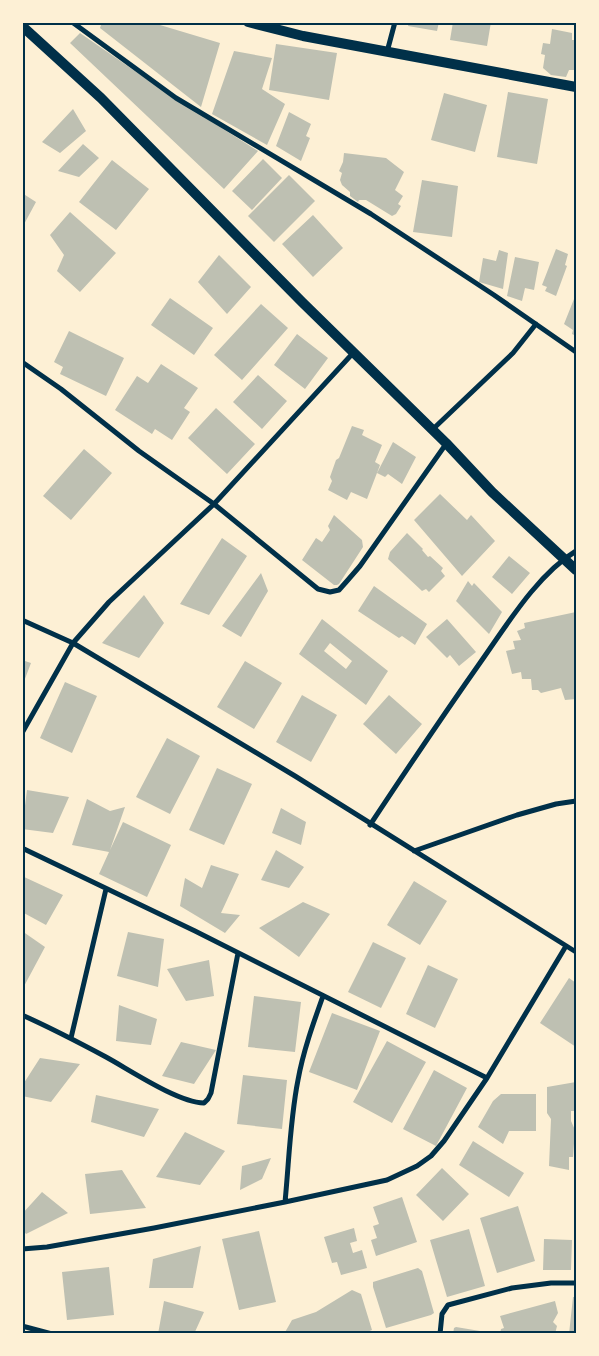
<svg xmlns="http://www.w3.org/2000/svg" width="599" height="1356" viewBox="0 0 599 1356" font-family="'Roboto Condensed',sans-serif">
<style>
.building{fill:#bec0b2;fill-rule:evenodd}
.lines{fill:none;stroke-linecap:round;stroke-linejoin:round}
.minor{stroke:#003049;stroke-width:5}
.secondary{stroke:#003049;stroke-width:10}
.neatline{fill:none;stroke:#003049;stroke-width:2}
</style>
<rect width="100%" height="100%" fill="#fdf0d5"/>
<path class="building" d="M102,22H150L220,43L201,107L100,28Z
M409,22H439L437,31L408,26Z
M453,22H491L487,46L450,40Z
M552,29L572,33V40H576V70H569L566,77L551,75L543,68L545,55L541,54L543,43L550,44Z
M80,33L168,94L258,151L224,189L70,43Z
M276,44L337,53L329,100L269,90Z
M234,51L272,58L262,89L285,104L267,145L212,114Z
M508,92L548,99L537,164L497,157Z
M444,93L487,105L475,152L431,140Z
M73,109L86,131L60,153L42,142Z
M289,112L311,124L306,136L310,138L301,161L276,146Z
M83,144L99,158L79,177L58,171Z
M344,153L386,158L404,172L395,190L403,196L398,204L401,206L396,214L392,216L366,200H359L358,202L350,196V192L342,185L340,180L342,173L339,171L343,162Z
M263,159L282,178L252,210L232,191Z
M112,160L149,189L116,230L79,202Z
M289,175L315,201L274,242L248,216Z
M422,180L458,186L452,237L413,232Z
M22,193L36,202L22,228Z
M70,212L116,253L80,292L57,271L64,255L50,235Z
M313,215L343,248L313,277L282,244Z
M556,249L568,254L565,265L567,266L556,296L545,291L547,287L542,285Z
M499,250L508,253L503,289L479,282L483,258L496,261Z
M219,255L251,287L227,314L198,282Z
M515,257L539,262L534,290L525,288L522,301L507,296Z
M576,294V336L572,334L573,330L564,324Z
M170,298L213,328L194,355L151,325Z
M261,304L288,328L242,380L214,355Z
M69,331L124,358L106,396L60,374L63,367L54,362Z
M297,334L328,358L305,389L274,365Z
M161,364L198,388L184,408L190,412L172,440L155,429L152,434L115,410L137,376L148,383Z
M258,375L287,401L262,429L233,402Z
M216,408L255,444L227,474L188,438Z
M352,426L364,430L362,435L382,445L375,462L380,465L367,499L351,492L347,500L328,490L332,481L330,477L336,460L339,458Z
M393,442L416,457L402,484L388,474L385,477L377,473Z
M84,449L112,473L71,520L43,496Z
M440,494L467,520L471,515L495,541L462,576L414,520Z
M334,515L362,540L363,547L339,584L337,585H334L302,560L316,538L322,542L330,530L328,526Z
M407,533L423,549L422,550L428,557L430,556L443,568L441,571L445,576L429,592L426,589L422,591L388,559L390,552Z
M222,538L247,556L209,615L180,604Z
M509,556L530,573L512,594L492,577Z
M261,573L268,591L241,637L222,626Z
M468,581L472,586L474,583L502,612L489,634L456,601Z
M374,586L427,624L415,645L402,636L399,638L358,611Z
M144,595L164,623L139,658L102,643Z
M576,612V699L565,700L561,688L541,693L538,690H532L531,679H522L521,672L512,674L506,651L515,649L513,641L521,640L517,631L525,628L524,623Z
M322,619L388,671L366,705L299,654ZM330,643L352,661L346,669L324,651Z
M447,619L476,652L459,666L450,655L447,658L426,637Z
M22,660L31,663L23,684H22Z
M245,661L282,683L254,729L217,707Z
M65,682L97,696L72,753L40,738Z
M302,695L337,715L311,762L276,742Z
M389,695L422,724L396,754L363,724Z
M167,738L200,756L170,814L136,797Z
M217,768L252,784L224,845L189,830Z
M27,790L69,797L53,833L22,829Z
M87,799L110,811L125,807L110,850L123,822L171,845L147,897L99,874L109,852L72,845Z
M281,808L306,822L301,845L272,833Z
M276,850L304,867L289,888L261,880Z
M211,865L239,874L221,913L240,915L225,933L180,906L185,878L202,888Z
M22,876L63,895L46,925L22,912Z
M414,881L447,901L420,945L387,925Z
M303,902L330,914L299,957L259,928Z
M22,931L45,947L22,990Z
M128,932L164,939L158,987L117,976Z
M373,942L406,958L381,1008L348,992Z
M209,960L214,996L186,1001L167,969Z
M428,965L458,979L435,1028L406,1014Z
M569,978L576,983V1047L540,1023Z
M254,996L301,1002L295,1052L248,1047Z
M119,1005L157,1019L151,1045L116,1041Z
M332,1013L380,1031L357,1090L309,1072Z
M387,1041L426,1062L392,1123L353,1102Z
M181,1042L216,1050L194,1084L162,1076Z
M40,1058L80,1064L51,1102L22,1096V1086Z
M434,1070L467,1088L436,1146L403,1129Z
M243,1075L287,1080L282,1129L237,1124Z
M576,1082V1111H571V1121L575,1130L573,1157H569V1170L549,1166L551,1119L547,1113V1087Z
M501,1094H536V1131H509L503,1144L478,1127L493,1101Z
M96,1095L159,1109L144,1137L91,1122Z
M185,1132L225,1151L200,1185L156,1177Z
M473,1141L524,1173L509,1197L459,1165Z
M271,1158L262,1179L240,1190L242,1166Z
M442,1168L469,1194L443,1221L416,1195Z
M122,1170L146,1208L90,1214L85,1174Z
M42,1192L68,1213L26,1234L22,1229V1214Z
M402,1197L417,1242L376,1256L371,1240L377,1238L373,1226L379,1224L373,1207Z
M518,1206L535,1261L497,1273L480,1218Z
M354,1228L357,1241L350,1243L353,1253L362,1250L367,1268L341,1275L337,1262L332,1263L324,1237Z
M469,1229L485,1286L447,1297L430,1240Z
M259,1231L276,1302L239,1310L222,1239Z
M544,1239L572,1240L571,1270H543Z
M201,1246L193,1288H149L153,1259Z
M109,1267L114,1315L67,1320L62,1272Z
M418,1268L422,1271L434,1313L431,1315L386,1328L373,1287V1282Z
M352,1290L361,1294L372,1330L362,1334H284L292,1320L316,1312Z
M573,1297H576V1334H569Z
M164,1301L204,1312L194,1334H158Z
M555,1301L558,1313L553,1322L557,1326L555,1334H500L501,1329L504,1328L500,1316Z
M456,1327L480,1331V1334H453L454,1328Z"/>
<g class="lines">
<path class="minor" d="M72,22L176,98L371,214L494,295L576,352
M387,52L395,22
M22,362L61,389L139,451L214,504L318,589L330,592L339,590L347,581L360,566L446,444
M432,430L513,353L536,324
M22,620L73,643L295,776L576,952
M22,733L73,643L109,602L214,504L354,352
M370,825C407,769 444,714 482,660C508,623 538,574 576,551
M22,848L195,931L487,1078
M414,851L517,815L556,804L576,801
M22,1015C51,1028 78,1042 106,1057C130,1070 177,1102 204,1103L208,1099L211,1093L238,953
M71,1038L106,889
M285,1202C289,1162 290,1120 298,1080C303,1052 313,1024 323,996
M22,1249L47,1247L154,1228L285,1202L387,1180L417,1166L431,1156L444,1141L487,1078L566,946
M22,1326L52,1334
M440,1334L442,1314L448,1305L512,1288L551,1283H576"/>
<path class="secondary" d="M248,22L303,36L576,87
M22,26L101,98L302,302L446,443L492,492L576,570"/>
</g>
<rect width="599" height="1356" fill="none" stroke="#fdf0d5" stroke-width="48"/>
<rect x="24" y="24" width="551" height="1308" class="neatline"/>
</svg>
